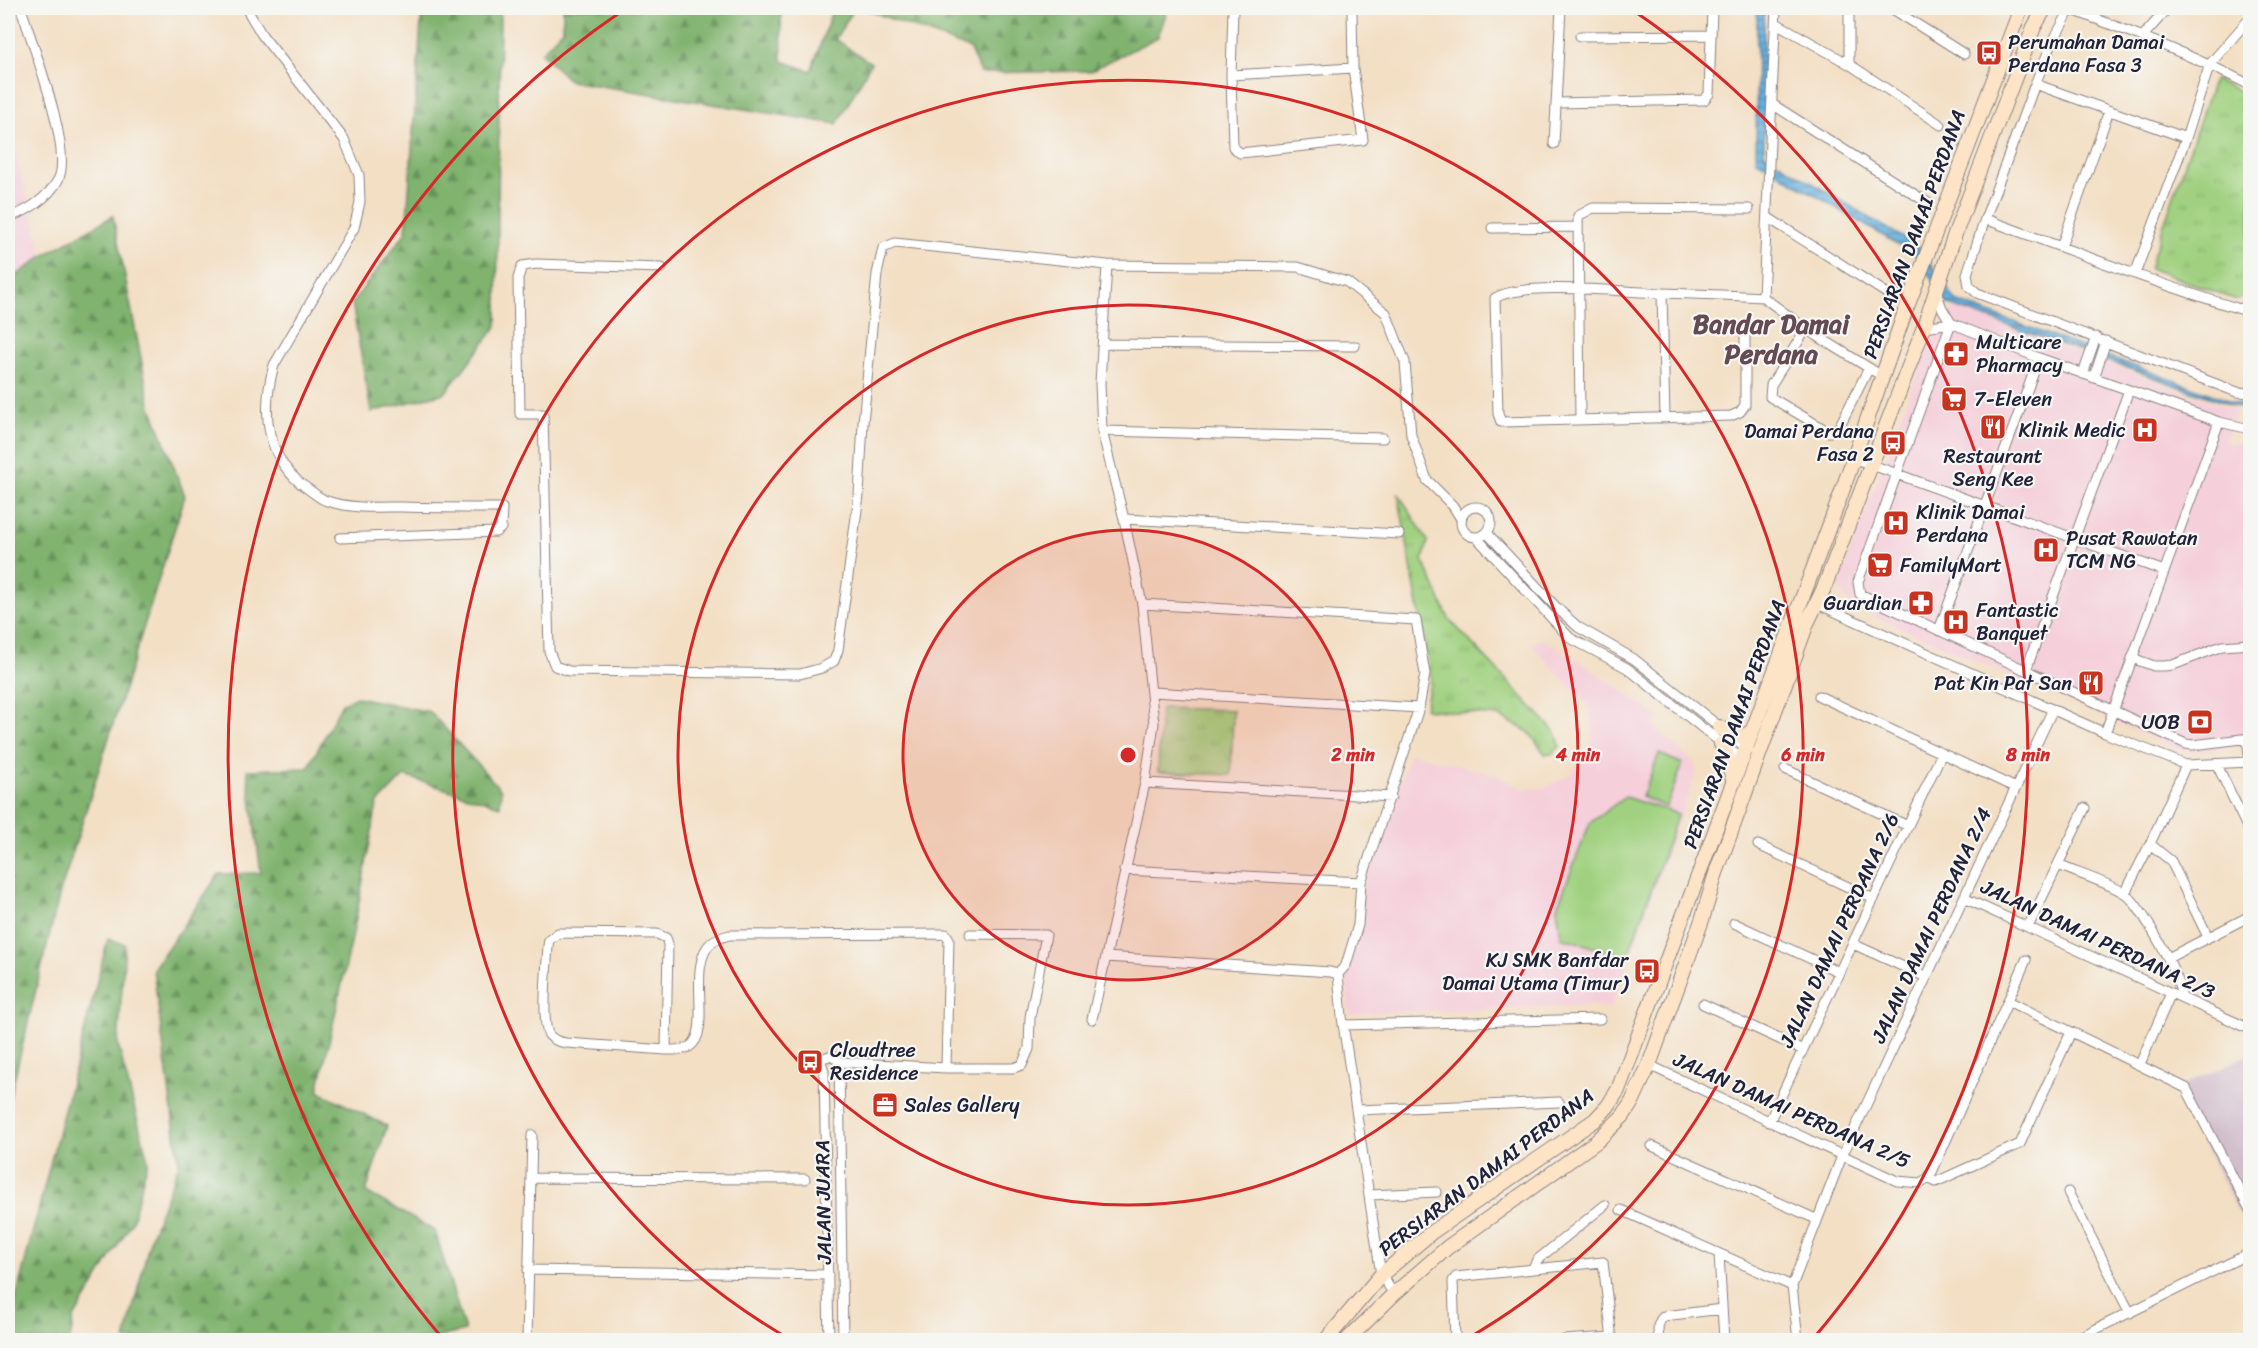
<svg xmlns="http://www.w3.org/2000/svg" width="2258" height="1348" viewBox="0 0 2258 1348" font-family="Sriracha,sans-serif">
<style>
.built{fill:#f5cfda}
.industrial{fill:#d1bdcb}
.forest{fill:url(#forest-firs);stroke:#516a54;stroke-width:1.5}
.park{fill:url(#park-tufts);stroke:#627a5e;stroke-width:1.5}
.garden{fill:#a1d180;stroke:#627a5e;stroke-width:1.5}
.water{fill:url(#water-rules);stroke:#446a8d;stroke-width:1.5}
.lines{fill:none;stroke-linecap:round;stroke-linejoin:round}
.minor-casing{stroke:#8a8080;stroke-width:11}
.secondary-casing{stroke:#8a8080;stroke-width:16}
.minor{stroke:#fff;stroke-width:9}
.secondary{stroke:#fee4c6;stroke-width:14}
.ring{fill:none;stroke:#d62828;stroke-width:3}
.labels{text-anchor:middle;stroke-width:4.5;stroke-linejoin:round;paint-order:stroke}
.poi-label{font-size:20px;fill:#22223b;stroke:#f6f6f2;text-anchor:start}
.street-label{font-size:20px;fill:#22223b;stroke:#f6f6f2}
.district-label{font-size:26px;font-weight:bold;fill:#644a54;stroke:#f6f6f2}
.centre{fill:#d62828;stroke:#f6f6f2;stroke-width:3}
.ring-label{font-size:18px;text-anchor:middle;font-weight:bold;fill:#d62828;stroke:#f6f6f2;stroke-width:4.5;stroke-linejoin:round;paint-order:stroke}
</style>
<defs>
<pattern id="forest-firs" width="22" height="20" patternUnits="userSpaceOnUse" patternTransform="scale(1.5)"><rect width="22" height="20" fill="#80b36e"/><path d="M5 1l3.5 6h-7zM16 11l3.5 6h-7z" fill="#68915c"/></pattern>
<pattern id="park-tufts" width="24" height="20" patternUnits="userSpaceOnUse" patternTransform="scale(1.5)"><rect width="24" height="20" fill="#a1d180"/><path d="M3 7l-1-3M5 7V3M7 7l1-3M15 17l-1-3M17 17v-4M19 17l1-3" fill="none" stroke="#8ab370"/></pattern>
<pattern id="water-rules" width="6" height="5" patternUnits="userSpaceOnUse" patternTransform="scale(1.5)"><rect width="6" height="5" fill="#65b2df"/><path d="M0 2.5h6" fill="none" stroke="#5390b6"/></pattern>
</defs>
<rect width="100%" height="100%" fill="#f6f6f2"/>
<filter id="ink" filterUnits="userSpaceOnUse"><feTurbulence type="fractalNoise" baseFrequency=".0167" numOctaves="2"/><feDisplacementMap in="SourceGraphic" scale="12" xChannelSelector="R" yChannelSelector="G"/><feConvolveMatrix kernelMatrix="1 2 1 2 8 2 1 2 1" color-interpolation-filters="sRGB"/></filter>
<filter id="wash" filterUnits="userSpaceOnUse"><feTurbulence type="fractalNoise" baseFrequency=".008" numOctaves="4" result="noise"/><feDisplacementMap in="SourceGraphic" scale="24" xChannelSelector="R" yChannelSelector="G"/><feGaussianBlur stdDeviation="1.35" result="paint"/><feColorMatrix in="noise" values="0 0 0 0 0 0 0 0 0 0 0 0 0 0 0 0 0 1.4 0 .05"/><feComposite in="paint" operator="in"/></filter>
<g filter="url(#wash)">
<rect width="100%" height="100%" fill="#f3dfc4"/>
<path class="built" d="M8,125L43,256L8,282Z
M1955,308L2236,411L2225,443L2250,444V745L2186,753L1851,606L1837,587L1932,334Z
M1540,638L1569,654L1661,718L1653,726L1694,763L1696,774L1611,1009L1594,1005L1349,1014L1346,970L1363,889L1410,753L1499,776L1523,789L1544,788L1568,776L1584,760L1593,732L1590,708L1532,646Z"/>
<path class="industrial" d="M2250,1054V1236L2176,1089Z"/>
<path class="forest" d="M422,8H500L497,326L445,393L371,412L352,303L406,232Z
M563,8H781L782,61L811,71L833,8H855L835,39L871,63L837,124L570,81L541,53L563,29Z
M862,8H1168L1158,37L1090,71L980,73L970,49Z
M113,216L150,404L185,496L59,896L8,1104V282L43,256Z
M357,697L430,712L501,790L500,806L404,776L377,804L353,934L318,1091L387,1126L366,1192L435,1231L465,1331L426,1340H125L151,1236L179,1164L153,969L219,874L261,873L247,770L308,768L342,703Z
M108,939L125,944L118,1045L148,1160L132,1222L74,1318L70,1340H8V1328Z"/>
<path class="park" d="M2214,79L2250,96V294L2237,300L2149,268Z
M1398,493L1428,541L1423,560L1449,619L1557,734L1560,746L1552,754H1545L1529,732L1498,716L1425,709L1431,678Z
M1161,708L1233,710L1231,775L1158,772Z"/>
<path class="garden" d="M1659,754L1683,764L1666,807L1642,797Z
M1625,797L1678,814L1627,958L1561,937L1557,907L1590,823Z"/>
<path class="water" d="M1757,8H1764V154L1920,248L1956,301L2241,405H2250V408H2240L1947,304L1917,256L1756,160Z"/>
</g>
<g filter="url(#ink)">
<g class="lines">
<defs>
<path id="minor" d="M246,8L262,35L344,139L359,175L360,202L354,228L274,365C261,412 265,459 308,489C314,493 320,499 327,501C351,509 376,507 401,507C434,508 468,508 502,508L501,528L496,532L340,538
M1233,8L1231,75L1233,147L1240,153L1363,140L1353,68L1352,8
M1849,8V64
M1891,8L1964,54
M2071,8L2052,43L2035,84L1985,219L1967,274L1969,286L1977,293L2237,392L2250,393
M2070,9C2131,32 2192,55 2250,85
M1776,23L1849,64L1941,125
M1580,36L1711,35
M2143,36L2168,8
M1231,75L1353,68
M2035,84L2186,138
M1556,103L1704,100L1709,94L1712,8
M1772,104L1928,203
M1554,144L1561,8
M8,217C27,212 48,198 58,180C74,151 31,41 21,8
M1767,217L1891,296
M1985,219C2070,250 2154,283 2240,309L2250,304
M1492,228L1577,227
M2061,247L2109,111
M662,268L536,264L522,266L518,278L520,414H543L549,651L555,666L569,671L800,674L822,668L834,661L838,650L859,495L863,423L877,274L883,248L895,243L1107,265L1298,267L1347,282L1386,313L1405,362L1411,435L1427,480L1453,506L1461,519
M2135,274L2186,138L2210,64L2250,18
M1936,292L1942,308L1951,323
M1662,293L1665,418
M1763,297L1776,8
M1763,297L1806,329L1882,376
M1951,323L1858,582L1860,594L2186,744L2193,745L2250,738
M1745,326V405L1740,412L1731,416L1501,422L1498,414L1495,298C1522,281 1625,292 1661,293C1695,294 1729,295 1763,297
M1924,327L1951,323L2039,358L2219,422L2250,429
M1806,329L1771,385L1770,397L1829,432L1839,427L1869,368
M1103,344L1355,346
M2083,374L2096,337
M2094,378L2106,341
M1580,420L1578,216L1593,208L1749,209
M1102,431L1383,438
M1853,458L2164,571
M1461 522a15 15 0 1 1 30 0a15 15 0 1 1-30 0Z
M1124,519L1399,534
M1487,533L1556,607L1578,627L1634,659L1749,750
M1477,538L1570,638L1627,668L1744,761
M1142,604L1416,620L1425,674L1419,708L1361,882L1358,925L1346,965L1338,974
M1822,606L2105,733L2186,765L2250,762
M1939,630L2039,358
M2132,658L2154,666H2164L2173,665L2222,646L2250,644
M2026,670L2129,390
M1152,692L1419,708
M1819,696L2016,788
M2105,733L2219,422
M2247,738L2250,762
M2217,765L2250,833
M1785,769L1908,826
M1145,783L1391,797
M2150,844L2171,861L2208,937
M1758,845L1874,899
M2058,865C2076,873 2113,884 2127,895C2141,906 2184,981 2181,997
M1124,870L1361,882
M2125,893L2150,844L2186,765
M1964,898L2250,1029
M1734,923L1839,972
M2028,927L2085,808
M1853,944L1926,977
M1106,957L1330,972L1338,974
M2168,958L2250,916
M1338,974L1342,1017L1381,1275L1394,1294
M2008,1001L2186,1088L2250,1210
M1703,1004L1803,1050
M1092,1019L1145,783L1154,724L1142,604L1124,519L1102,431L1100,383L1107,265
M1343,1025L1600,1019
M666,1050L668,944L666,938L657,934L558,933L549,940L548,946C547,963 541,1024 549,1035C553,1040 559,1042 566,1043L666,1050C674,1050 682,1051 689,1047C714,1032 685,965 712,942C716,938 724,937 729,935L946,934L949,939L946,1068
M839,1062L843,1340
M2140,1064L2171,993
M1649,1065L1897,1181L1921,1183L1928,1178L1933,1170L2026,960
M1357,1110L1559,1102
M1769,1122L1942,753
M1652,1146L1816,1219
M531,1178L805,1179
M1928,1178L1936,1182L2020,1144L2071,1032
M2068,1192L2130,1313
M1369,1195L1437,1192
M1621,1210L1792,1286
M1719,1254L1724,1340
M1533,1268L1537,1260L1605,1205
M528,1270L828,1275
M527,1340L532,1135
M829,1340L824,1071L821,1062L823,1058L833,1055L839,1062L946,1068H1013L1022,1065L1029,1049L1030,1017L1046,935L970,934
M1455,1340L1453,1281L1456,1277L1603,1262L1612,1340
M1564,1340L1612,1337
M1659,1340C1658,1330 1656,1324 1664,1316L1722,1309
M1798,1340L1792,1286L1842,1156L2053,709
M2074,1340L2250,1253"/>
<path id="secondary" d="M1719,727C1731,734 1740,742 1752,731
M1721,744L1726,753L1733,780
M1326,1340L1381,1275L1432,1232L1595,1120L1608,1106L1618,1090L1840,497L1905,312L2021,8
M1347,1340L1394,1294L1448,1247L1597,1141L1623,1116L1632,1102L1649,1065L1702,920L1716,873L1807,623L1824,588L1924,327L1956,231L2034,27L2045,8"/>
</defs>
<use href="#minor" class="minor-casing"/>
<use href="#secondary" class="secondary-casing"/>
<use href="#minor" class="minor"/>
<use href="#secondary" class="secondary"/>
</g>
</g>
<circle cx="1128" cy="755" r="225" fill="#d62828" fill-opacity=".12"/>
<g class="ring">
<circle cx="1128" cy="755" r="225"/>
<circle cx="1128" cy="755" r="450"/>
<path d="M791 1340A675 675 0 1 1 1465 1340"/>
<path d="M444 1340A900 900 0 0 1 625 9M1631 9A900 900 0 0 1 1812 1340"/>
</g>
<defs>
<symbol id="bus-square" viewBox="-11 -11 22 22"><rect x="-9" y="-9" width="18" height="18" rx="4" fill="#c8321e" stroke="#f6f6f2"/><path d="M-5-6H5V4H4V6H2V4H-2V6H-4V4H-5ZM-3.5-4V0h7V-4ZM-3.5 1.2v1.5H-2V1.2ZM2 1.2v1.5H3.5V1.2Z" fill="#fff"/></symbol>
<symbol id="pharmacy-square" viewBox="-11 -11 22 22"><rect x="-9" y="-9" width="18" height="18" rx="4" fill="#c8321e" stroke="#f6f6f2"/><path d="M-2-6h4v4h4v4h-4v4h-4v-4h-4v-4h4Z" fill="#fff"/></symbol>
<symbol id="supermarket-square" viewBox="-11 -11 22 22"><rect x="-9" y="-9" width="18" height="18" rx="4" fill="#c8321e" stroke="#f6f6f2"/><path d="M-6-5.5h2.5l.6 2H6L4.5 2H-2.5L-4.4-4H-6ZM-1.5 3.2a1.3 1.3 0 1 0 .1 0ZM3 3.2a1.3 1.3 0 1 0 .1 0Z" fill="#fff"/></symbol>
<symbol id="restaurant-square" viewBox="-11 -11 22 22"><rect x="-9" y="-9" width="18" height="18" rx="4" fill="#c8321e" stroke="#f6f6f2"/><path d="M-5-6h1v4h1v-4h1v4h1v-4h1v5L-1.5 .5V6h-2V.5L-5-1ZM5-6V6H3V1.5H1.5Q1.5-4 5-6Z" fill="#fff"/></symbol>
<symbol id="hospital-square" viewBox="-11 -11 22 22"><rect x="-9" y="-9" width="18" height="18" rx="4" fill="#c8321e" stroke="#f6f6f2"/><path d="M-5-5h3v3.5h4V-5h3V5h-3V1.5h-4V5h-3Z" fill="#fff"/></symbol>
<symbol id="bank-square" viewBox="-11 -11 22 22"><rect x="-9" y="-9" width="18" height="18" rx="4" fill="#c8321e" stroke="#f6f6f2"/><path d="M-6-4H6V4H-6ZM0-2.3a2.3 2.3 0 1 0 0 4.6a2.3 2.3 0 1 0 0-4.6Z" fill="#fff"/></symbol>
<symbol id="office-square" viewBox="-11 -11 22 22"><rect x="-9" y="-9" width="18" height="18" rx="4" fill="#c8321e" stroke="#f6f6f2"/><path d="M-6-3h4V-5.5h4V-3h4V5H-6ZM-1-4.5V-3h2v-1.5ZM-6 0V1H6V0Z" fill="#fff"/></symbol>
</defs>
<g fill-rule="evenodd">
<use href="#bus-square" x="1974" y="38" width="30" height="30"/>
<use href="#pharmacy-square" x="1941" y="339" width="30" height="30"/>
<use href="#supermarket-square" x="1939" y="384" width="30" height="30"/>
<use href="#restaurant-square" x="1978" y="412" width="30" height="30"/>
<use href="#hospital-square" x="2130" y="415" width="30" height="30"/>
<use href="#bus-square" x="1878" y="428" width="30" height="30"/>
<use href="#hospital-square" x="1881" y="508" width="30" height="30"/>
<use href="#hospital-square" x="2031" y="535" width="30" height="30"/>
<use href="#supermarket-square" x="1865" y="550" width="30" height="30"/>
<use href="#pharmacy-square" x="1906" y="588" width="30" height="30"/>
<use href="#hospital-square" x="1941" y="607" width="30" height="30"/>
<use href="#restaurant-square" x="2076" y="668" width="30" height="30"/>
<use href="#bank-square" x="2185" y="707" width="30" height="30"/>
<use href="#bus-square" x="1632" y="956" width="30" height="30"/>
<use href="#bus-square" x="795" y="1047" width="30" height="30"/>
<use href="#office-square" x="870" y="1090" width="30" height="30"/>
</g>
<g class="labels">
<g class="poi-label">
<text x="2008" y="49">Perumahan Damai<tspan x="2008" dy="23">Perdana Fasa 3</tspan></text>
<text x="1976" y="349">Multicare<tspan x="1976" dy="23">Pharmacy</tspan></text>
<text x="1974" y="406">7-Eleven</text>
<text x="2126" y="437" text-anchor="end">Klinik Medic</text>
<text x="1874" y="438" text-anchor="end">Damai Perdana<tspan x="1874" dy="23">Fasa 2</tspan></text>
<text x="1993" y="463" text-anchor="middle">Restaurant<tspan x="1993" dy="23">Seng Kee</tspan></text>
<text x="1916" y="519">Klinik Damai<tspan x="1916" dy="23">Perdana</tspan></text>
<text x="2066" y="545">Pusat Rawatan<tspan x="2066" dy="23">TCM NG</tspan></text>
<text x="1900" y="572">FamilyMart</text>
<text x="1902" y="610" text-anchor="end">Guardian</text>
<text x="1976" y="617">Fantastic<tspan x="1976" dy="23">Banquet</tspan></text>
<text x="2072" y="690" text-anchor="end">Pat Kin Pat San</text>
<text x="2180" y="729" text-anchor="end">UOB</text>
<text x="1628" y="967" text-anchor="end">KJ SMK Banfdar<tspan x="1628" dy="23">Damai Utama (Timur)</tspan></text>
<text x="830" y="1057">Cloudtree<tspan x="830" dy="23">Residence</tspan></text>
<text x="904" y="1112">Sales Gallery</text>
</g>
<g class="street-label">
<text transform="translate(1914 234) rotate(-70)" y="7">PERSIARAN DAMAI PERDANA</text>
<text transform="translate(1734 724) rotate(-70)" y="7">PERSIARAN DAMAI PERDANA</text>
<text transform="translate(1931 925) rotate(-65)" y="7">JALAN DAMAI PERDANA 2/4</text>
<text transform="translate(1839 930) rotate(-65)" y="7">JALAN DAMAI PERDANA 2/6</text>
<text transform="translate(2098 939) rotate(25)" y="7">JALAN DAMAI PERDANA 2/3</text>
<text transform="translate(1792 1110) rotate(24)" y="7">JALAN DAMAI PERDANA 2/5</text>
<text transform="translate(1486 1172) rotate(-37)" y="7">PERSIARAN DAMAI PERDANA</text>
<text transform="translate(823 1202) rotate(-91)" y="7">JALAN JUARA</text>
</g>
<g class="district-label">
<text x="1771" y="333">Bandar Damai<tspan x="1771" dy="30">Perdana</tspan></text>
</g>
</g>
<circle cx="1128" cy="755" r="9" class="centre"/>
<g class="ring-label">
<text x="1353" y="761">2 min</text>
<text x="1578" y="761">4 min</text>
<text x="1803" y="761">6 min</text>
<text x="2028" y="761">8 min</text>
</g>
<rect width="2258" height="1348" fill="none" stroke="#f6f6f2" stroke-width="30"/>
</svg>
